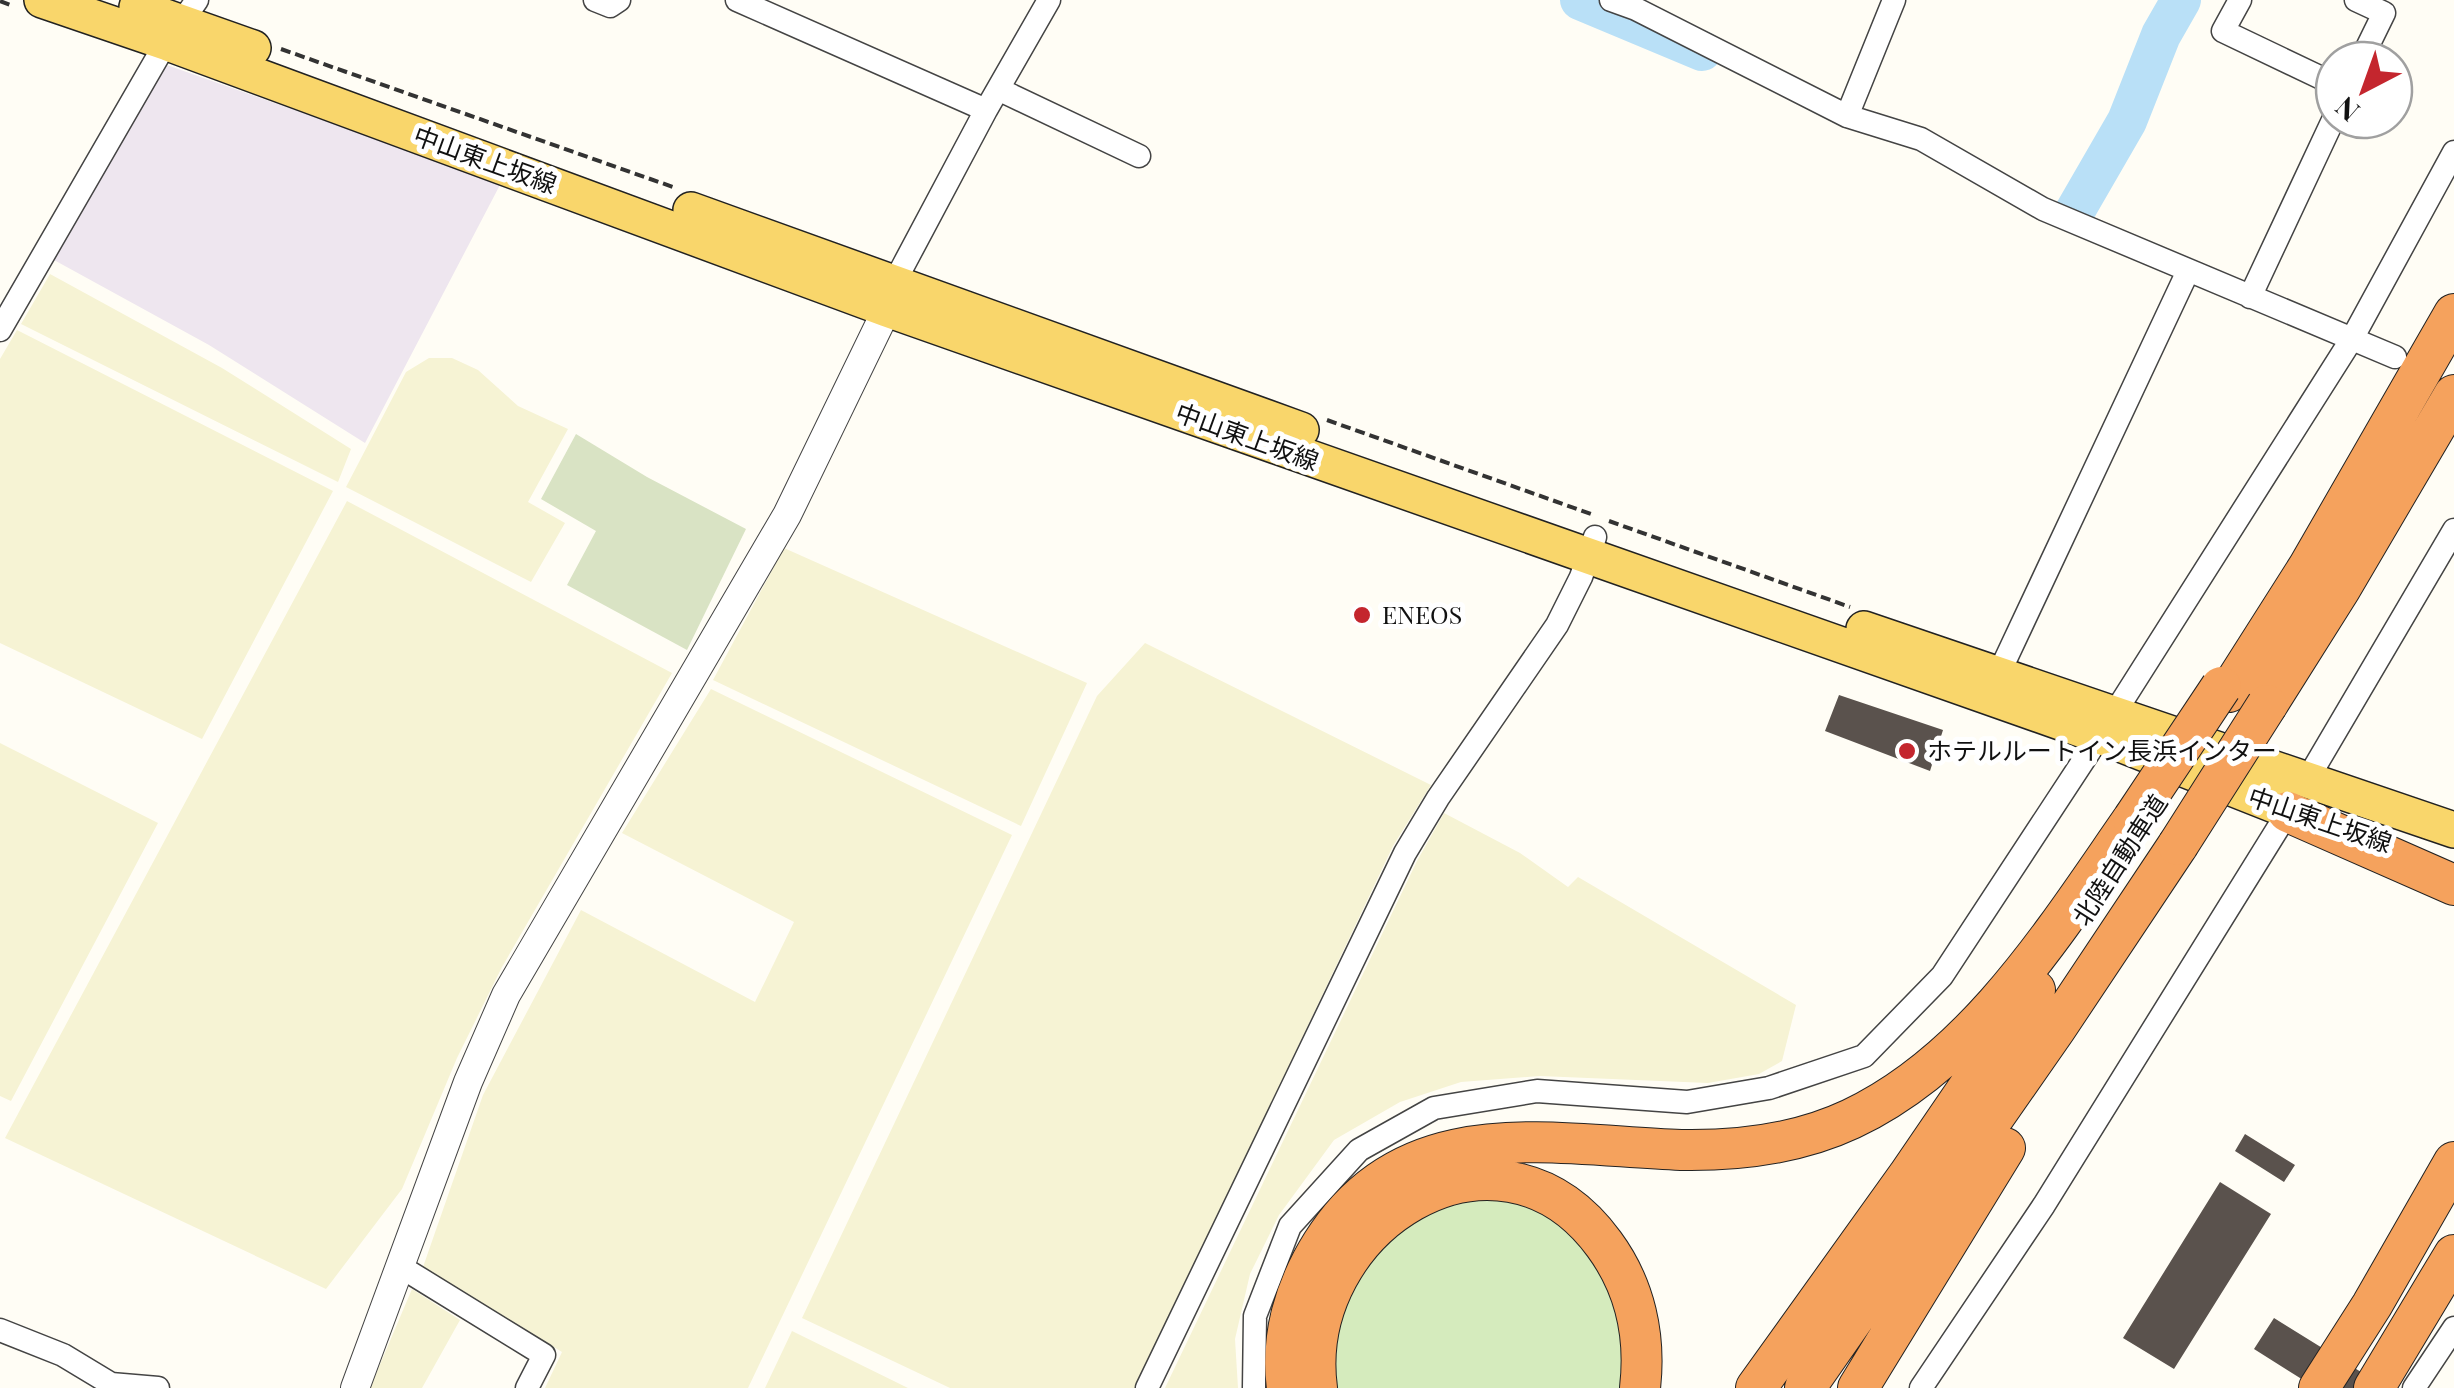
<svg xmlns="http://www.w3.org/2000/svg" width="2454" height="1388" viewBox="0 0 2454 1388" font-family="'Playfair Display','Noto Sans JP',serif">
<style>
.industrial{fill:#eee6ef}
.farmland{fill:#f6f3d4}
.green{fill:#d5ebbd}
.cemetery{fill:#d9e3c4}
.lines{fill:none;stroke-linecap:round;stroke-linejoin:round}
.river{stroke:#b9e0f7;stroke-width:40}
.building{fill:#5a524d}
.minor-casing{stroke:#444;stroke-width:25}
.tertiary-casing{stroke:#444;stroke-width:30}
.primary-casing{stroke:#222;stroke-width:38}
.motorway-casing{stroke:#222;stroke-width:42}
.path{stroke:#333;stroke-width:4;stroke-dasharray:10 5;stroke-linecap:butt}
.minor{stroke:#fff;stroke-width:22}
.tertiary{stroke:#fff;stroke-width:28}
.primary{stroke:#f9d66b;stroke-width:35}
.motorway{stroke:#f5a25d;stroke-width:40}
.motorway-bridge-casing{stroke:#222;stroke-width:42;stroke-linecap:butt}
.motorway-bridge{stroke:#f5a25d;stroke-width:40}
.poi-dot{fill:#c4262e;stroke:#fff;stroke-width:4}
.labels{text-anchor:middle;stroke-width:10;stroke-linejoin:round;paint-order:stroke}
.street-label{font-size:25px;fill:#111;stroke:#fff}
.poi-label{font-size:25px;fill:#111;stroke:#fff;text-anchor:start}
</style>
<rect width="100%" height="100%" fill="#fffdf5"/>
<path class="industrial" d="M164,64L501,183L365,443L209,345L54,260Z"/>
<path class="farmland" d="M50,274L222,368L351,449L338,482L21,324Z
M17,330L333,491L202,739L0,643V359Z
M429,358H452L478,370L518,406L568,429L528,502L565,523L531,582L346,487L406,372Z
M347,501L672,673L502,967L457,1058L402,1189L326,1289L5,1138Z
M784,548L1087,683L1021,826L713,680Z
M1145,643L1431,785L1393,846L1136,1388H950L802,1318L1097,696Z
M711,689L1012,835L748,1388H545L562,1352L423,1267L483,1095L581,910L755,1002L794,922L622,833Z
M0,743L158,823L11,1101L0,1096Z
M1444,813L1520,853L1568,887L1578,877L1796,1005L1782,1061L1759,1074L1708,1083L1540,1076L1461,1082L1400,1102L1334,1140L1279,1215L1250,1274L1235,1339L1238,1388H1165L1417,861Z
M412,1289L460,1320L422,1388H370Z
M792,1331L908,1388H765Z"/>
<path class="green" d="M1450,1199C1478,1199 1515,1197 1541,1210C1549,1214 1557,1224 1564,1230C1609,1269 1632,1330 1621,1388H1332C1330,1326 1354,1255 1408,1219C1420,1211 1436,1205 1450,1199Z"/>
<path class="cemetery" d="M576,434L647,477L746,529L687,650L567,585L596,531L541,499Z"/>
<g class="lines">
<path class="river" d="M1580,0L1702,51
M2075,211L2127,121L2161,35L2181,0"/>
</g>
<path class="building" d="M1839,695L1943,730L1930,771L1825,731Z
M2245,1134L2295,1165L2284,1182L2235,1151Z
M2220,1182L2271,1214L2174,1369L2123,1338Z
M2274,1318L2382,1385L2380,1388H2316L2254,1349Z"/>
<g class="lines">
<defs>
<path id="minor" d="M595,0L610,6L619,0
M737,0L986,110
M1611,0L1636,9L1847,116L1921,139L2043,209L2395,357
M2240,0L2223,31L2334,84
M2356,0L2384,13L2361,60
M1000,90L1139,156
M1847,116L1894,0
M892,296L902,268L986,110L1049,0
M2250,297L2334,118
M0,330L160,53L197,0
M1993,686L2188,271
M2307,780L2454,530
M401,1267L544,1355L527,1388
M0,1330L63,1355L111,1384L158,1388
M1147,1388L1405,853L1438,798L1557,625L1581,577L1595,537
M1254,1388L1255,1316L1290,1226L1359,1150L1434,1108L1537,1091L1687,1102L1769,1088L1864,1056L1942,976L2114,714L2353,337L2454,152
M1921,1388L2044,1205L2288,812
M2414,1388L2454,1328"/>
<path id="tertiary" d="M355,1388L468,1082L506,995L787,515L887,309"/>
<path id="primary" d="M42,0L168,43L887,309L2100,736L2315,821
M137,7L253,48
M691,210L1301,430
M1864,629L2454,830"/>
<path id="motorway" d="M2229,692L2309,566L2454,314
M2267,705L2340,589L2454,395
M2288,812L2454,885
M1287,1388C1280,1337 1295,1287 1322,1244C1405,1110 1550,1145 1681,1150C1738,1151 1798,1144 1851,1119C1976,1060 2057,928 2133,819
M1317,1388C1296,1228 1496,1097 1604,1244C1635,1286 1646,1336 1640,1388
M1756,1388L1908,1176L2035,990
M1805,1388L2056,1028L2178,845
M1858,1388L2005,1148
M2319,1388L2372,1305L2454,1162
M2374,1388L2454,1255"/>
</defs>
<use href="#minor" class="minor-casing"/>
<use href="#tertiary" class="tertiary-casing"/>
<use href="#primary" class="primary-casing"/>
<use href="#motorway" class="motorway-casing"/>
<path class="path" d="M0,1L13,6
M281,49L673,187
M1327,420L1591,514
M1609,521L1850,607"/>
<use href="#minor" class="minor"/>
<use href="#tertiary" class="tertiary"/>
<use href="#primary" class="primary"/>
<use href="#motorway" class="motorway"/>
<defs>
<path id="motorway-bridge" d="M2133,819L2221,687
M2178,845L2267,705"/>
</defs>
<use href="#motorway-bridge" class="motorway-bridge-casing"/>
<use href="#motorway-bridge" class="motorway-bridge"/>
</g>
<g class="poi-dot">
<circle cx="1362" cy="615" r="10"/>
<circle cx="1907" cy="751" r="10"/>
</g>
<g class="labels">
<g class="street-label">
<text transform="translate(485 160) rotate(20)" y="9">中山東上坂線</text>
<text transform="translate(1247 437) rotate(20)" y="9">中山東上坂線</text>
<text transform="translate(2320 820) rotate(19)" y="9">中山東上坂線</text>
<text transform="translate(2120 860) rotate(-57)" y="9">北陸自動車道</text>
</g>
<g class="poi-label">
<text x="1382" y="624">ENEOS</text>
<text x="1927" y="760">ホテルルートイン長浜インター</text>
</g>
</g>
<g transform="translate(2364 90) rotate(221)"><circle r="48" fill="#ffffff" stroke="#a0a0a0" stroke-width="2.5"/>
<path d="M0-8L18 38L0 25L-18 38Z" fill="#c4262e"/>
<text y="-15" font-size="28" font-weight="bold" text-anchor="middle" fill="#111111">N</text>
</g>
</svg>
